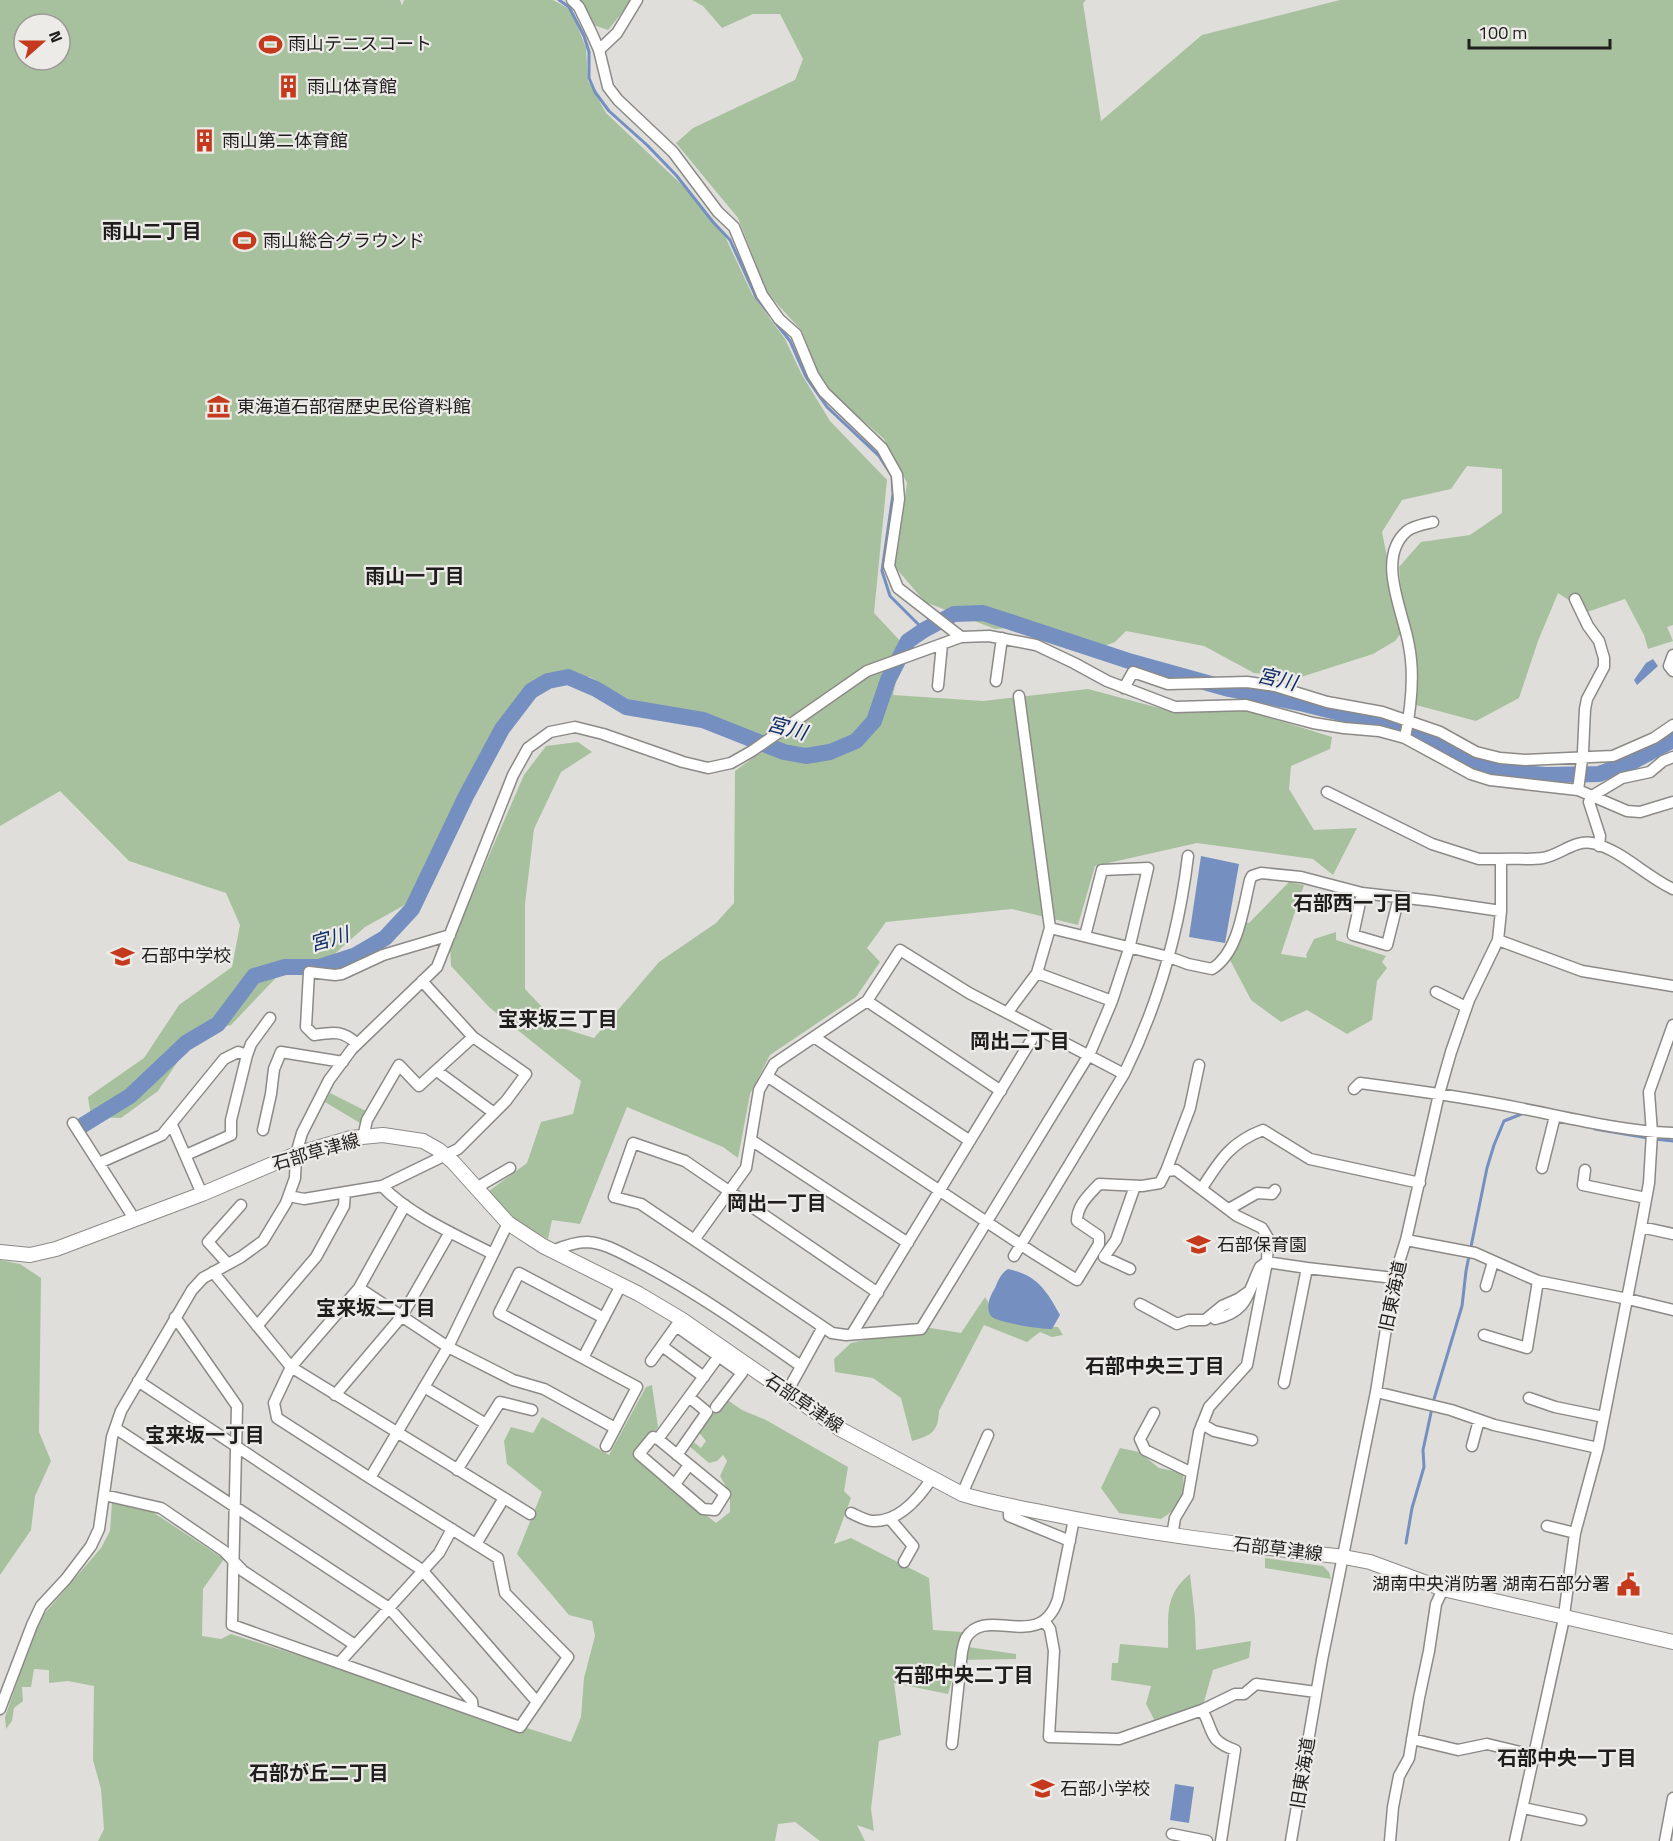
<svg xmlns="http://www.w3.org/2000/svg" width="1673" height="1841" viewBox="0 0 1673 1841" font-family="'Titillium Web','Noto Sans JP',sans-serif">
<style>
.green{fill:#a7c19e;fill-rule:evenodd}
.water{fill:#7590c0}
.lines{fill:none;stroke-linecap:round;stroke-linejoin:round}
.stream{stroke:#7590c0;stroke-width:3}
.river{stroke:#7590c0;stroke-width:16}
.minor-casing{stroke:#8c8a87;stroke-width:13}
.major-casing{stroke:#8c8a87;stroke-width:16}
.minor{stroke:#fff;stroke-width:10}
.major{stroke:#fff;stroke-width:14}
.labels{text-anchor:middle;stroke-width:4.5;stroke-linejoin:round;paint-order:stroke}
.poi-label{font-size:18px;fill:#1f1e1d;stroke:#edebe8;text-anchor:start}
.street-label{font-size:18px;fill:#1f1e1d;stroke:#edebe8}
.neighbourhood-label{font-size:20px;font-weight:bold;fill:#1f1e1d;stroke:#edebe8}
.water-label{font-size:20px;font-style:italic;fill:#0f2d68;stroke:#edebe8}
</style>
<rect width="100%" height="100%" fill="#e0deda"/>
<path class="green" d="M0,0H400L402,6L404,0H553L571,10L586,48L588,81L606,113L682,185L722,230L752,294L785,339L802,375L830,421L887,480L874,613L904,645L893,695L983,701L1088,689L1178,713L1245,710L1332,737L1330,749L1291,766L1289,789L1314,830L1357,828L1333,875L1313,859L1197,843L1095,866L1078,925L1012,909L886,922L867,948L880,962L856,997L770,1055L750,1094L738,1158L723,1147L627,1107L580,1224L552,1220L548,1239L513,1218L489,1191L527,1163L541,1122L573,1114L581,1081L489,1007L451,966L450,945L524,775L546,746L578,742L592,752L561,772L534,829L525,904V989L562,1028L594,1038L659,962L716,923L734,903L735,771L795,727L775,728L761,738L630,700L590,677H547L527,691L503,742L410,902L365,927L323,964L292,961L231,1025L197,1033L158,1091L121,1118L91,1117L88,1097L144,1058L179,1005L232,967L240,925L226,893L129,861L60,791L0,826ZM24,24H60V60H24Z
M576,0H632L608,30L590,24Z
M692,0H1086L1083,3L1101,121L1202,35L1340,0H1673V625L1667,627L1673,641L1648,649L1644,635L1625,599L1587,612L1558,593L1538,641L1519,698L1476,721L1416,705L1412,640L1402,606L1399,567L1421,542L1470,535L1502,513V469L1467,466L1451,489L1402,500L1382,532L1402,632L1395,641L1373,654L1301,677L1254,673L1204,646L1126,631L1115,642L1102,647L1040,626L995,629L925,602L895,567L907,483L884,439L823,385L802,331L768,294L738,218L676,143L693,128L795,80L803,59L780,14H753L722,28L703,6Z
M1289,882L1304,885L1281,954L1307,958L1306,955L1314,939L1336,932V940L1386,956L1382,962L1387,968L1377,981L1372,1020L1347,1034L1307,1010L1281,1022L1251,1000L1230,960L1236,951L1244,921L1249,923Z
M330,1093L366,1111L360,1123L325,1102Z
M0,1260L20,1264L41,1278L39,1432L51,1461L35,1496L31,1530L0,1575Z
M985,1297L991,1307L1028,1326L1058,1327L1063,1335L1052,1337L1040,1332L1027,1342L984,1325L939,1411C938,1433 931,1435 912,1441L901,1398L873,1378L835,1372L834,1359L851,1343L924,1327L961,1333Z
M652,1385L658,1427L639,1460L716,1523L730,1512V1494L720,1476L727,1461L723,1455L717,1461L709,1463L688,1445L691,1440L701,1448L706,1441L697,1430L726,1399L742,1410L766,1420L848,1467L844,1491L851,1498L834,1544L851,1538L929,1578L933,1630L962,1632L968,1647L1016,1654V1659L958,1660L948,1694L894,1683L901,1735L879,1741L871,1809L874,1831L857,1825L865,1841H820L795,1822L778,1824L775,1841H98L104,1829L101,1789L93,1760L94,1686L68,1681L49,1683V1670L34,1669L31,1687H22L23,1701L14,1708L12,1721L6,1729L5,1717L33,1636L44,1614L101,1548L110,1531L112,1503L116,1501L145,1507L224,1559L203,1589L202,1636L221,1639L231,1634L571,1742L581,1717L584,1678L595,1636L592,1621L569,1615L517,1554L542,1492L507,1464L504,1441L511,1427L533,1433L542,1417L609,1455L646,1387Z
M1120,1448L1139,1452L1159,1468L1183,1473C1185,1496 1181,1507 1161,1519L1119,1513L1101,1488Z
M1265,1558L1323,1566L1329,1572L1331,1579L1265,1568Z
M1190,1574L1195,1618L1196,1650L1251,1641L1249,1658L1213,1670L1203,1705L1157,1725L1146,1704L1151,1686L1111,1680L1112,1663H1118L1120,1644L1168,1648C1169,1617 1163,1596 1190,1574Z"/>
<path class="water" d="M1653,659L1658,666L1637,685L1634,680L1646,663Z
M1201,856L1239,864L1225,943L1189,937Z
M1008,1269C1037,1275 1047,1291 1060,1315L1052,1329C1042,1329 997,1323 991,1316C985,1307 990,1296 995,1288C998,1281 1001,1273 1008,1269Z
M1175,1784L1194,1787L1189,1823L1170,1820Z"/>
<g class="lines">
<path class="stream" d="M559,0L569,7L584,36L589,52V78L595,92L609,111L647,145L676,175L713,222L730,240L756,297L770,315
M775,322L790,341L806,377L827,407L879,456L892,476L893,494L882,571L890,596L924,630
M1595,1129L1648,1138
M1654,1139L1673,1141
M1406,1543L1412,1508L1424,1467L1423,1450L1434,1399L1462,1306L1466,1271L1487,1168L1494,1145L1504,1121L1524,1113"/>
<path class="river" d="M83,1125L130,1096L186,1043L218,1024L254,976L285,967H319L356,955L385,938L412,909L466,796L502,729L531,691L548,681L568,677L596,689L626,707L703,720L784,752L806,756L830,752L856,741L874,721L888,680L908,641L924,630L954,614L983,613L1132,662L1229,689L1304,704L1401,728L1426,738L1475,763L1496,771L1546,775L1599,774L1634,761L1673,740"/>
<defs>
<path id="minor" d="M572,0L579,7L592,34L599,50L608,87L618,100L673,152L718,212L734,227L762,295L779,319L796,334L813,375L824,392L882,448L897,475L899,499L889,566L898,588L961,637
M599,50L617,33L637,0
M1575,599L1588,626L1599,641L1604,658V667L1587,699L1585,709L1583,752L1578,790
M1673,655L1669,666L1673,671
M996,681L1002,638
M938,686L942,644
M1124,688L1133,672L1168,684L1247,682L1275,686L1327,702L1382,712L1440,732L1476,752L1500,758L1525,760L1613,756L1654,738L1673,725
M1019,696L1050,928L1169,957L1188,964L1212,969C1239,952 1243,908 1250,880L1252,876L1261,873L1301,877L1362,893L1433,901L1501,911
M1405,738C1411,708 1415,676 1409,646C1404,613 1375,558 1407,531C1413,526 1424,524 1433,522
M1327,792L1432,844L1479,859H1501
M1599,846L1600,836L1589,802L1592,796L1622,778L1650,772L1663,761L1673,757
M1362,893L1353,935L1387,945L1399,897
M1498,940L1582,971L1673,986
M1037,973L1112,1001
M1436,992L1466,1007
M867,1001L1001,1091
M1007,1013L1037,973L1050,928
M814,1037L970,1141
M357,1044C343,1030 333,1032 314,1035L306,1027L309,972L335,975L342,974L383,955L450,935
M437,1071L494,1113
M767,1076L1035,1254L1077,1280L1099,1244V1236L1077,1221C1077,1205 1089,1195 1099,1184L1142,1186L1160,1183L1166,1171L1176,1170L1237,1216L1262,1228L1268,1238L1267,1262L1247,1365L1209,1407L1199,1432L1188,1496L1175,1518L1172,1536
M1354,1089L1360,1083C1413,1090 1466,1097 1519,1108C1570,1118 1621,1131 1673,1133
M73,1123L135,1220
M172,1125L202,1194
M263,1130L271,1094L274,1069L281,1052L343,1062
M363,1137L367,1120L399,1065L419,1086L473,1037
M751,1140L908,1243
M186,1155L231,1135V1120L247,1055
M99,1163L162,1135L224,1059L238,1052L247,1055L251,1044L270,1018
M1542,1168L1555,1116
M1585,1170L1583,1185L1646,1198
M1166,1171L1190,1108L1199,1065
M382,1186C408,1214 458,1236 493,1254
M476,1188L510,1168
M1202,1188C1220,1160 1231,1142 1263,1130L1310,1159L1420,1183
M289,1196L304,1199L382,1186L458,1149L506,1101L526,1074L473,1037L422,981
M1229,1209L1257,1193L1272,1194L1275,1190
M1641,1227L1673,1234
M694,1240L746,1168L759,1090L774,1064L867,1001L900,950L969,993L1124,1074
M1406,1240L1475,1253L1538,1281L1628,1299L1673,1310
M552,1251C564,1246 575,1242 587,1242C606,1243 623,1254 639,1262C696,1292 748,1329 801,1366
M1014,1256L1124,1074C1158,1005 1179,932 1188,856
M1267,1262L1307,1268L1394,1278
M228,1264L208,1242L241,1205
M1130,1269L1104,1257L1116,1240L1135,1186
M213,1272L291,1367L530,1514
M1486,1286L1493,1262
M359,1288L448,1347L513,1380L544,1389L615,1428
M878,1293L685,1161L633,1143L614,1197L641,1204L832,1333L846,1335L921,1329L1090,1053L1112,1001L1129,949L1148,868L1102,870L1085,936
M1140,1304L1177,1324L1188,1320H1205L1222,1306L1238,1299L1248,1292
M175,1317L237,1406L232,1625L520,1727L568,1657L505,1593L498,1558L370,1478L277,1418L274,1403L291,1367L359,1288L405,1205
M604,1318L519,1273L499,1313L637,1387L606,1446
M1215,1319C1248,1312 1247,1294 1260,1267L1264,1264
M257,1326L316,1257L344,1206L345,1192
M676,1326L742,1373L716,1407
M852,1334L1038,1029
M1484,1335L1527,1348L1538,1281
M662,1346L704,1377
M583,1358L621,1285
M651,1361L679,1322
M138,1381L422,1570L537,1702
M1284,1383L1307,1268
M424,1387L486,1424
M787,1392L823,1327
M1376,1392L1451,1410L1494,1425L1598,1448
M335,1395L402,1316L450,1232
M1529,1398L1555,1407L1604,1417
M1154,1413L1140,1439L1145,1450L1192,1473
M1202,1424L1214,1431L1252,1440
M115,1428L389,1608L472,1701L473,1710
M658,1439L653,1437L639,1454L703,1509L715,1510L725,1494L658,1439L724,1349
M1472,1446L1479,1420
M677,1455L707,1412L689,1397
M457,1470L500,1402L532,1410
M370,1478L448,1347L508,1223
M675,1484L689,1465
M962,1494L988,1435
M104,1495L161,1508L224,1551L243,1571L355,1645
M1009,1505V1516L1070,1541
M851,1513C858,1516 866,1521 873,1521C899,1522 919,1498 932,1478
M890,1519L913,1546L904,1562
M1547,1526L1575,1533
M476,1544L504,1498
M1045,1622L1050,1629L1054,1651L1049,1737L1119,1739L1202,1710C1215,1732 1207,1740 1235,1750L1221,1841
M339,1663L439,1553L452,1529
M0,1709L32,1625L41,1606L66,1579L91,1546L99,1529L112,1437L121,1411L192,1290L203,1278L241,1257L263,1241L286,1203L295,1178L296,1154L302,1133L329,1080L352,1049L437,967L513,775L528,748L550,732L575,727L603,734L683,762L708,768L731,763L752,751L867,671L961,637L989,636L1036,645L1074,663L1107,681L1175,707L1246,705L1313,723L1344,728L1379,731L1405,738L1471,774L1490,780L1578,790L1627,811L1640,812L1673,802
M1202,1710L1235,1694H1244L1256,1684L1316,1692
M1412,1739L1458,1750L1487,1744L1533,1755
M952,1744L962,1652C963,1648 964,1642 966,1638C986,1604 1040,1654 1058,1599L1074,1519
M1523,1808L1581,1820
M1172,1834L1207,1841
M1291,1841L1322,1660L1376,1392L1394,1278L1406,1240L1439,1094L1451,1052L1469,1000L1498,940L1501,911V859C1515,858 1530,860 1543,858C1560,855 1574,840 1592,843C1622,850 1645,876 1673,889
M1390,1841L1393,1807L1399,1776L1409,1758L1419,1698L1429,1651L1436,1604L1443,1589
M1515,1841L1563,1623L1575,1533L1598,1448L1641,1227L1649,1183L1652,1133L1649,1092L1673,1025
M1665,1841L1673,1798"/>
<path id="major" d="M0,1252L30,1255L56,1249L202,1194L296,1154L351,1138L383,1135L423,1141L439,1150L453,1162L508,1223L543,1246L639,1294L681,1319L840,1429L962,1494C991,1503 1021,1508 1051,1514C1147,1534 1246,1545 1344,1557L1370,1562L1443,1589L1673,1642"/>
</defs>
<use href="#minor" class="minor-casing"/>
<use href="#major" class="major-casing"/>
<use href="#minor" class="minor"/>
<use href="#major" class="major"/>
</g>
<defs>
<symbol id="stadium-bare" viewBox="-9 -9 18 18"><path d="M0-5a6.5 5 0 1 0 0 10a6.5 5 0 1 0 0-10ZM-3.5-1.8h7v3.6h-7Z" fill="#c53a1d" stroke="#edebe8" stroke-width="2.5" paint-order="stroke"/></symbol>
<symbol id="building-bare" viewBox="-9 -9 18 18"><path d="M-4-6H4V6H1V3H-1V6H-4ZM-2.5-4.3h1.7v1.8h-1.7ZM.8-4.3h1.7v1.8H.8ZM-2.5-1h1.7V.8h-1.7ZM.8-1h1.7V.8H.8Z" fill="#c53a1d" stroke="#edebe8" stroke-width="2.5" paint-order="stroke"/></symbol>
<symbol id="museum-bare" viewBox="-9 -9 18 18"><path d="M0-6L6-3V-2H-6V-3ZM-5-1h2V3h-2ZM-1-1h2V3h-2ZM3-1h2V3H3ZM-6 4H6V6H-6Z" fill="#c53a1d" stroke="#edebe8" stroke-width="2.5" paint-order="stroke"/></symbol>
<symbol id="school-bare" viewBox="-9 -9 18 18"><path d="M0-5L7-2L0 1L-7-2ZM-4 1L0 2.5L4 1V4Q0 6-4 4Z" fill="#c53a1d" stroke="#edebe8" stroke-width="2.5" paint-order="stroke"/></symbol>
<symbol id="civic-bare" viewBox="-9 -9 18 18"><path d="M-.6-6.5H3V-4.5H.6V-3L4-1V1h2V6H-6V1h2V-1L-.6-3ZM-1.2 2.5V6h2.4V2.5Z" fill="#c53a1d" stroke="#edebe8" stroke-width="2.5" paint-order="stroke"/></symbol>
</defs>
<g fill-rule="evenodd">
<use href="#stadium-bare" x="254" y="28" width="33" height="33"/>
<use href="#building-bare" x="272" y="70" width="33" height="33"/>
<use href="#building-bare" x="188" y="124" width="33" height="33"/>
<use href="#stadium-bare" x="228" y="224" width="33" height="33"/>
<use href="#museum-bare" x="202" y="390" width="33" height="33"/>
<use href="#school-bare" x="106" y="940" width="33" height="33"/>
<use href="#school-bare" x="1182" y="1228" width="33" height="33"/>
<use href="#civic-bare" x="1612" y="1568" width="33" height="33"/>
<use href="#school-bare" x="1026" y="1772" width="33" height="33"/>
</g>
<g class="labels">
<g class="poi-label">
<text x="288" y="50">雨山テニスコート</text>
<text x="307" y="93">雨山体育館</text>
<text x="222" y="147">雨山第二体育館</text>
<text x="263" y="247">雨山総合グラウンド</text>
<text x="237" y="413">東海道石部宿歴史民俗資料館</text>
<text x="141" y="962">石部中学校</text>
<text x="1217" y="1251">石部保育園</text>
<text x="1610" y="1590" text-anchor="end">湖南中央消防署 湖南石部分署</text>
<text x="1060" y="1795">石部小学校</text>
</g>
<g class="street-label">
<text transform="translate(316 1152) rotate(-16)" y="6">石部草津線</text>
<text transform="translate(1393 1296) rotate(-78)" y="6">旧東海道</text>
<text transform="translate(804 1403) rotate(34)" y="6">石部草津線</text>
<text transform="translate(1278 1549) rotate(7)" y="6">石部草津線</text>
<text transform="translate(1303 1773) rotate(-81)" y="6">旧東海道</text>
</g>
<g class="neighbourhood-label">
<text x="152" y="238">雨山二丁目</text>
<text x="415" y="583">雨山一丁目</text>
<text x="1353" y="910">石部西一丁目</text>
<text x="558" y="1026">宝来坂三丁目</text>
<text x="1020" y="1048">岡出二丁目</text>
<text x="777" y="1210">岡出一丁目</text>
<text x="376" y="1315">宝来坂二丁目</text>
<text x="1155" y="1373">石部中央三丁目</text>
<text x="205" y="1442">宝来坂一丁目</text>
<text x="964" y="1682">石部中央二丁目</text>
<text x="1567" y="1765">石部中央一丁目</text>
<text x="319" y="1780">石部が丘二丁目</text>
</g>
<g class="water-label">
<text transform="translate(1277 679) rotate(13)" y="7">宮川</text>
<text transform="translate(787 728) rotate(15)" y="7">宮川</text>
<text transform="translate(329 939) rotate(-16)" y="7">宮川</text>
</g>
</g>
<g transform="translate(42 42) rotate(69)"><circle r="28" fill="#edebe8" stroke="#9b9997" stroke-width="1.5"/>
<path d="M0-4.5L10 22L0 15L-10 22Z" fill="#c53a1d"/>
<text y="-9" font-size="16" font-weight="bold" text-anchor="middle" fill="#1f1e1d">N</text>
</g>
<path d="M1469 39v9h141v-9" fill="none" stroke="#1f1e1d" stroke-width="3"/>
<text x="1478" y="39" font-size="18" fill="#1f1e1d" stroke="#edebe8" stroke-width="4.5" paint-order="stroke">100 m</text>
</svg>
